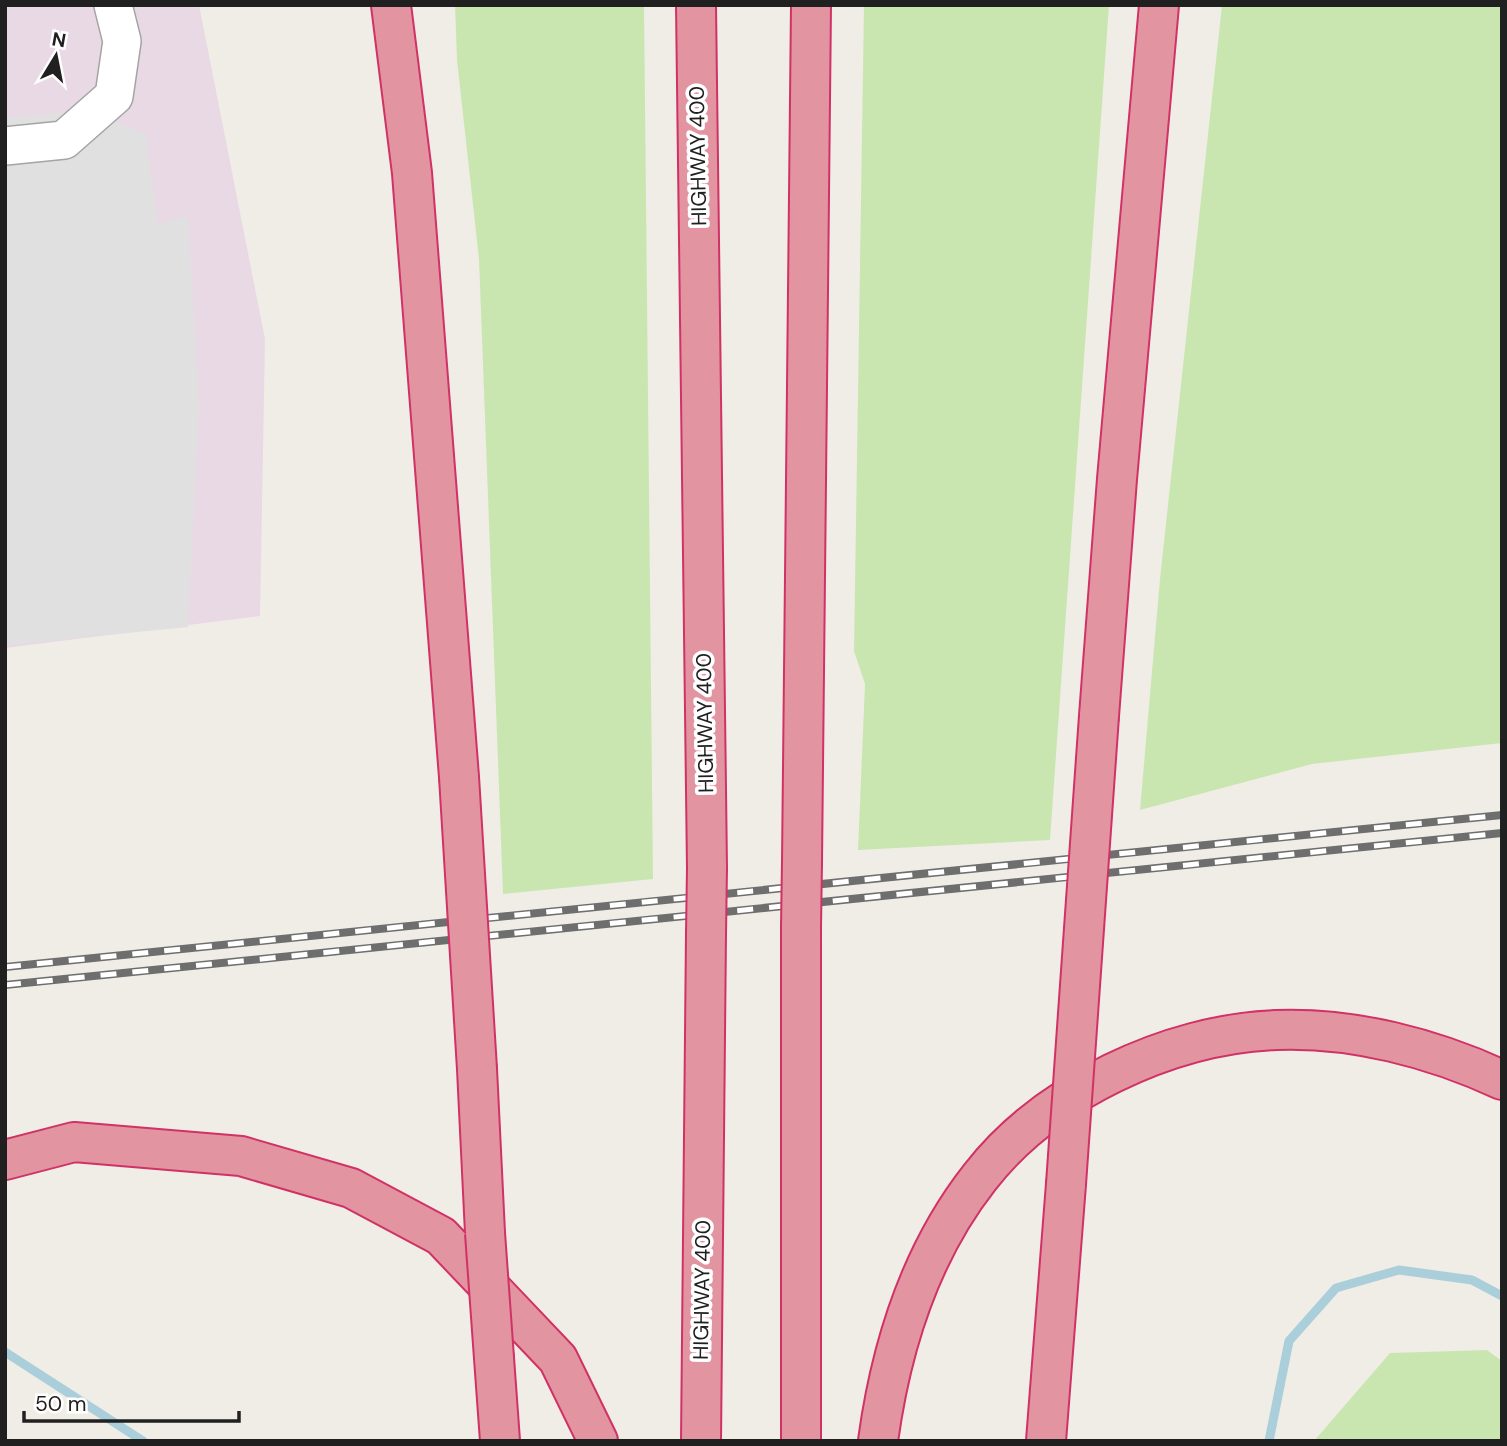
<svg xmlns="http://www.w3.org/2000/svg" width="1507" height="1446" viewBox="0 0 1507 1446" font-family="'DM Sans',sans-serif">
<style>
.industrial{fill:#e8d9e5}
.grass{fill:#cae6b0}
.parking{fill:#e0e0e0}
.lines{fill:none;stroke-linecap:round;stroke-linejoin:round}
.stream{stroke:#aacfda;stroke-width:9}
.minor-casing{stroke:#a4a4a4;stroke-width:40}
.highway-casing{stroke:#d03265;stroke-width:42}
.minor{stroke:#fff;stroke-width:37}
.highway{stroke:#e294a1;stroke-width:38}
.rail-casing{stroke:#6e6e6e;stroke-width:8}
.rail{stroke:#fff;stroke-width:5;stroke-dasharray:16;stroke-linecap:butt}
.highway-bridge-casing{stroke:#d03265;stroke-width:42;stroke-linecap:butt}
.highway-bridge{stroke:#e294a1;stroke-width:38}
.labels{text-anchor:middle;stroke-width:7;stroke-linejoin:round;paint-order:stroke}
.street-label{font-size:21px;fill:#202020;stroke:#fff}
</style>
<rect width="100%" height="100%" fill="#f0ede7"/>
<path class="industrial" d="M5,5H199L265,339L260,616L5,648Z"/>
<path class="grass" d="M455,5H644L653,879L503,894L479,259L457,60Z
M864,5H1109L1050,840L858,850L865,684L854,651Z
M1222,5H1502V743L1312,764L1140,810L1160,579Z
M1487,1350L1502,1361V1441H1314L1390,1353Z"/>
<path class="parking" d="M89,110L146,134L158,224L188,216L199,405L188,627L5,645V118Z"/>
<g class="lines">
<path class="stream" d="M5,1352L143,1441
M1269,1441L1289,1341L1336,1288L1399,1270L1472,1280L1502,1296"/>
<defs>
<path id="minor" d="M5,146L64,140L114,96L122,41L113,5"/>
<path id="highway" d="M391,5L412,173L459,777
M696,5L707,868
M1099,716L1117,479L1159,5
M802,862L811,5
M801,927V1441
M477,1069L485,1233
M5,1160L74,1142L241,1156L351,1188L441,1236L558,1359L598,1441
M494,1358L500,1441
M701,1441L706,934
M878,1441C891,1346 920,1253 980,1177C1046,1092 1169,1034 1276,1030C1353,1027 1433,1048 1502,1080
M1046,1441L1066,1184"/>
</defs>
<use href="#minor" class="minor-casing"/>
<use href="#highway" class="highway-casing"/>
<use href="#minor" class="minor"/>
<use href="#highway" class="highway"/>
<defs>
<path id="rail" d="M5,967L1502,815
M5,985L1502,833"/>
</defs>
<use href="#rail" class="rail-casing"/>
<use href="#rail" class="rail"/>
<defs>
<path id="highway-bridge" d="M459,777L477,1069
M801,927L802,862
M706,934L707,868
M1066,1184L1099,716
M485,1233L494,1358"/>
</defs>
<use href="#highway-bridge" class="highway-bridge-casing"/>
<use href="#highway-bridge" class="highway-bridge"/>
</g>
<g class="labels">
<g class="street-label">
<text transform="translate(698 156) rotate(-91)" y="7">HIGHWAY 400</text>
<text transform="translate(705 723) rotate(-91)" y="7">HIGHWAY 400</text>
<text transform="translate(702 1290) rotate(-89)" y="7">HIGHWAY 400</text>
</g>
</g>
<rect width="1507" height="1446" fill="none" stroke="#202020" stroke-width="14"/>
<g transform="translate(56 56) rotate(10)" stroke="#ffffff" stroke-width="5" paint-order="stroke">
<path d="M0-5L12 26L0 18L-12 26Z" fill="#202020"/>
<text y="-10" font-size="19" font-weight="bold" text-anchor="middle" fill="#202020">N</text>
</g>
<path d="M24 1411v10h215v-10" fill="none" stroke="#202020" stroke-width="3.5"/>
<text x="35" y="1411" font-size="21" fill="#202020" stroke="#ffffff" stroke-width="5" paint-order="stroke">50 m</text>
</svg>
